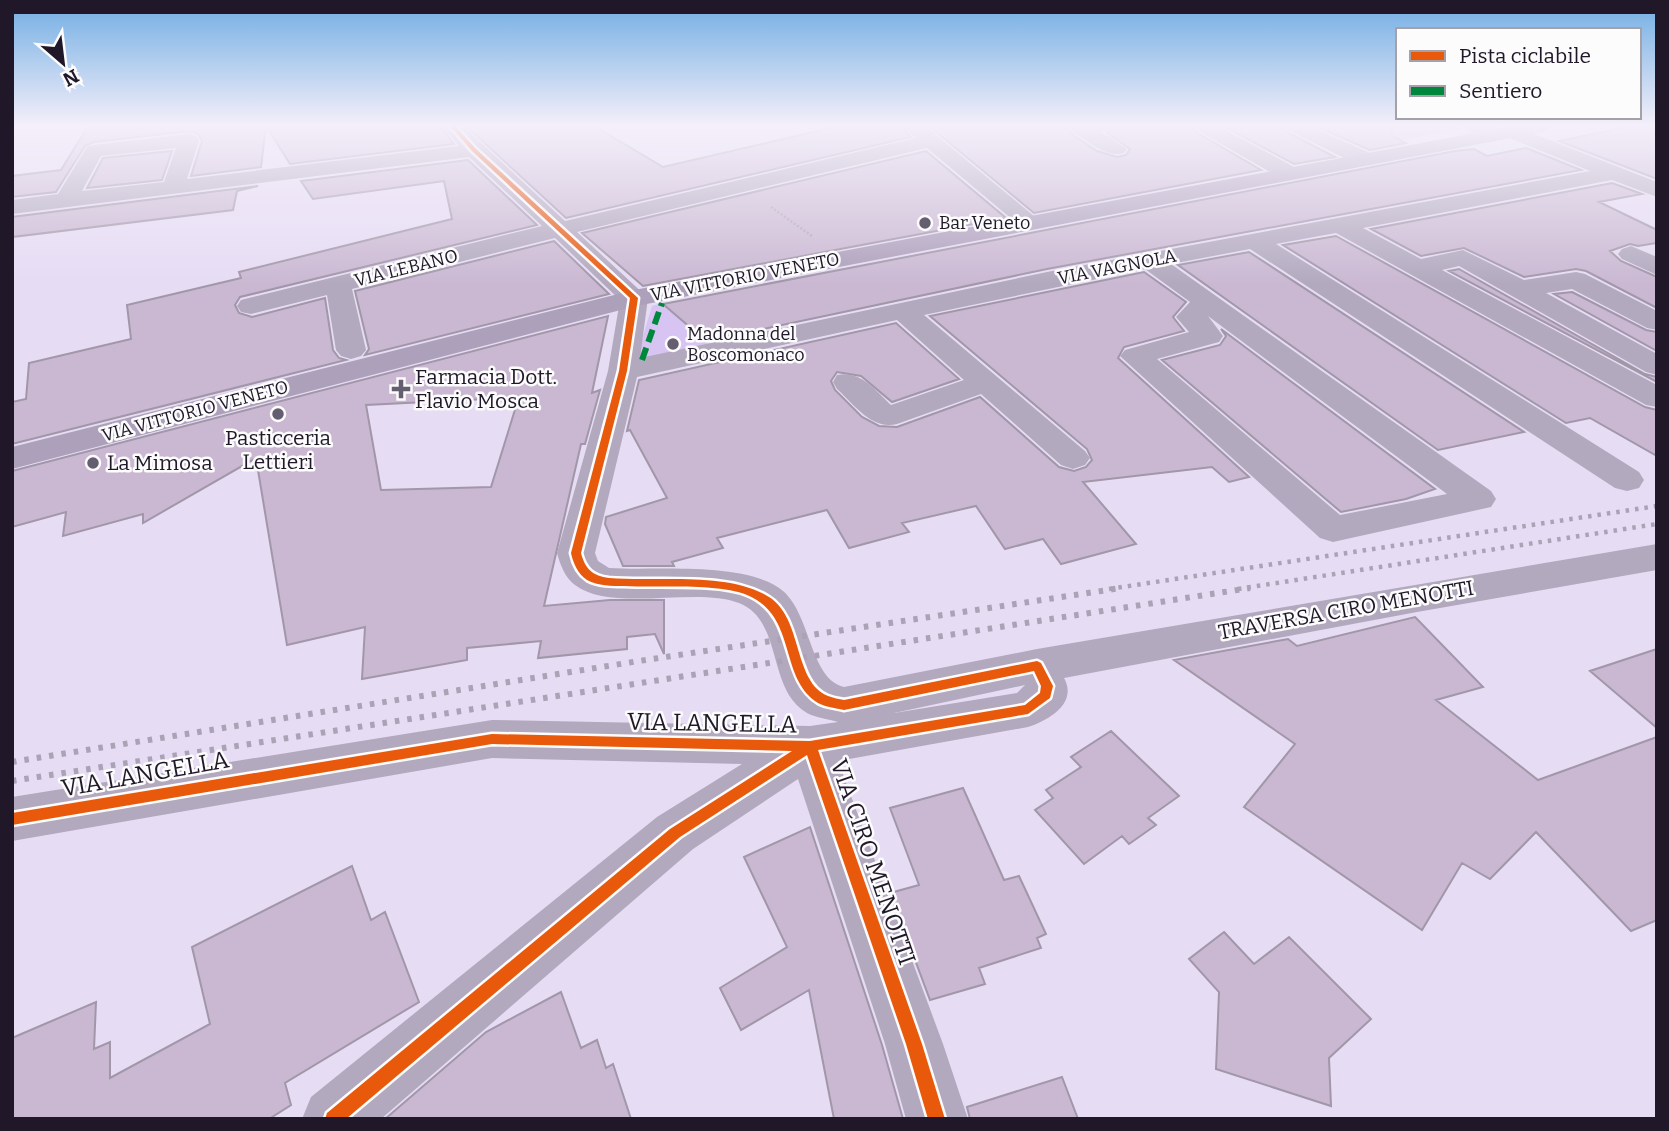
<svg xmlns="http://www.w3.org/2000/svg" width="1669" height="1131" viewBox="0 0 1669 1131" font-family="Bitter,serif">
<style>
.green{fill:#d8c4f2}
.building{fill:#cab8d2;stroke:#a197a8;stroke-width:2;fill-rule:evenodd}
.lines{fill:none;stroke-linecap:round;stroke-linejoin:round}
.path{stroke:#aea6b8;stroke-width:2.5;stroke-dasharray:2 2;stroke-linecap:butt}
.minor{fill:#b2a9be;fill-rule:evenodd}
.major{fill:#ada0bb;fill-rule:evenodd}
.rail-far1{stroke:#aaa2b5;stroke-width:4.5;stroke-dasharray:3.5 6;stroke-linecap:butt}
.rail{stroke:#aaa2b5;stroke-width:6;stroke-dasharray:4.5 8;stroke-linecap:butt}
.quiet{stroke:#00873e;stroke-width:6;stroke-dasharray:13 6;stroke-linecap:butt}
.cycleway-casing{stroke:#fcfcfc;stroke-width:5}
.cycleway{fill:#e8590c;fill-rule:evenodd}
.poi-dot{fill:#655d70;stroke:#fcfcfc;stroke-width:2.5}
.labels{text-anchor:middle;stroke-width:5;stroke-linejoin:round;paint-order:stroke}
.far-poi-label{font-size:18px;fill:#201829;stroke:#fcfcfc;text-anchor:start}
.far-street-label{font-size:18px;fill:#201829;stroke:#fcfcfc}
.poi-label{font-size:21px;fill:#201829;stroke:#fcfcfc;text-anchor:start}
.street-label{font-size:21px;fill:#201829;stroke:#fcfcfc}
.near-street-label{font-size:24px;fill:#201829;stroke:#fcfcfc}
</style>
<rect width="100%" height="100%" fill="#e6dcf4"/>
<path class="green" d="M1397,126H1456L1463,129L1400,140L1376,129Z
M662,303L712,347L636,359L652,306Z"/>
<path class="building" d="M88,126H266L261,167L191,176L202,141L198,134L190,131L94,142L85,146L56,192L12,197V176L61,170Z
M266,126H440L454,144L290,164Z
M466,126H594L663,167L839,126H901L911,137L566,218Z
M929,126H1070L1068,129L1073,135L1097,151L1117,157L1126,155L1130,149L1107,133L1113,126H1191L1196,132L1261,170L1034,213Z
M1223,126H1282L1287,132L1335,157L1294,164Z
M1315,126H1391L1392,136L1406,143L1370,150Z
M1631,126H1657V179L1559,141Z
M1526,148L1581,170L1047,269L706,341L663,304L1455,151L1474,149L1487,156Z
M172,151L162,180L87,188L103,158Z
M926,151L1006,218L643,286L582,233Z
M468,160L537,225L240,297L235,305L239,313L252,317L325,298L333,350L339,358L346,360L12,444V402L26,399L29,363L131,339L127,305L241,278L239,272L452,219L444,181L313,199L301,181Z
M1612,183L1642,194L1599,202L1657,230V243L1638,246L1630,244L1610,251L1621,261L1657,277V308L1586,271L1576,269L1524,277L1464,248L1421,256L1371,229Z
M258,186L237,191L233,210L12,237V217Z
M1336,236L1645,407L1657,410V456L1590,418L1566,423L1283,245Z
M554,241L609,294L365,355L369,349L355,291Z
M1249,252L1524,432L1438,450L1178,265Z
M1459,269L1645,374L1657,377V382L1449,271Z
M1144,272L1186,302L1173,317L1184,331L1124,347L1118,358L1249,477L1229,482L1212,467L1083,482L1136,544L1061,564L1043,539L1005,549L976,506L902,523L909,532L849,548L827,510L717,538L723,548L672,562L674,566H623L605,524L606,517L667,498L630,430L627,431L639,380L896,323L959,379L892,402L861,376L837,372L831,381L835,390L862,417L879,426L897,427L980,397L1059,467L1074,471L1086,467L1092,460L1087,449L930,316Z
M1572,292L1646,330L1657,332V351L1554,294Z
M608,316L592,393L600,390L585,444H581L544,606L610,600H664V654L655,634L627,637V649L538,658L541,641L467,648V660L362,679L365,627L287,645L256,458L143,523V514L63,536L66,512L12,527V471ZM486,399L485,401L518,400L491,487L381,490L366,405Z
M1221,329L1435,489L1406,499L1341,512L1162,360L1220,345L1226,336Z
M1415,617L1483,687L1436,700L1538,780L1657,737V920L1631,931L1536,832L1490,879L1462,863L1422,930L1244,807L1295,744L1174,660L1288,639L1297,646Z
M1657,649V728L1590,671Z
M1111,731L1179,796L1148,818L1156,825L1129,844L1122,836L1084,864L1035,810L1053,798L1046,790L1081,767L1071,757Z
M963,788L1004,880L1019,876L1046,934L1037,938L1041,948L979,968L985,984L930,1000L890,893L919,885L890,808Z
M810,827L882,1045L903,1119H834L809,990L741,1030L720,988L787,947L744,857Z
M352,866L371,920L385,912L419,1002L285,1083L291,1105L269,1119H12V1038L96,1002L94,1049L110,1042V1078L210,1024L192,947Z
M1224,932L1254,964L1289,937L1371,1019L1329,1058L1331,1106L1216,1069L1219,992L1189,959Z
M561,992L581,1048L597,1040L606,1068L613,1064L631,1119H385L486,1032Z
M1062,1077L1078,1119H970L967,1107Z"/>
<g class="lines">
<path class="path" d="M771,207L812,236"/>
<path class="minor" d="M442,126H463L565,221L916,138L903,126H925L1040,221L1036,226H1020L927,148L577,232L648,298L640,358L1047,272L1590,171L1505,136C1494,143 1472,136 1465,126H1492L1503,130L1512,126L1519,128L1657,182V197L1612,180L1363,228L1421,259L1463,250L1524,280L1576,272L1585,274L1657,311V330L1647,328L1572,289L1546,293L1657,354V375L1646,372L1459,266L1442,270L1657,385V407L1646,405L1336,233L1276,244L1639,472L1644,480L1639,488L1627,491L1615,488L1250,249L1171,264L1491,491L1496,499L1491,507L1333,542L1320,538L1120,356L1125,350L1189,332L1176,317L1190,302L1145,269L924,315L1085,451L1090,458L1085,465L1073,469L1061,465L981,394L897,424C871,430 855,405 837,389L833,382L837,375C861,370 875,390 891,405L964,380L897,320L637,377L595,553L598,561L609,568C655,571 747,561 783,591C811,615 810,679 844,687L1037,649L1657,544V570L1417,612L1064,678C1078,703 1049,720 1028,727L838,761L943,1044L968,1119H906L885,1044L798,779L693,849L381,1119H302L311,1097L657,817L742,764L492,758L12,841V797L492,720L810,726L838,722C829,719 816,718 807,713C766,689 784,621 739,603C696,586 612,613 575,585C565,578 560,564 557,553L608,371L620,300L555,238L352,289L366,350L361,356L351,359L341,356L336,350L327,295L251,314L241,312L237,306L241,300L542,226L469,157L12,214V200L58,194L87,147L94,145L189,134L196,136L199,140L187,179L459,146ZM176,148L164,182L82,191L101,156ZM1208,316L1447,494L1340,515L1157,359L1219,342L1223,336ZM1025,685L1017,693L894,713Z
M1073,126H1110L1107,130L1101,132L1127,149L1124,153C1107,158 1089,142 1074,133L1071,129Z
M1194,126H1218L1296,168L1299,173L1296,178H1280L1197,130Z
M1285,126H1310L1372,154L1375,159L1372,164H1356L1288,130Z
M1631,246L1657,257V275L1622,259L1618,254L1622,249Z"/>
<path class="major" d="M1513,126H1552L1549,130L1542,132L636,306L12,469V447L634,290Z"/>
<path class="rail-far1" d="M1109,589L1657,506
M1238,589L1657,524"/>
<path class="rail" d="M12,762L639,661L1121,588
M12,781L1250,588"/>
<path class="quiet" d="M642,360L662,303"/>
<defs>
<path id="cycleway" d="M450,126H455L476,149L638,298L627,371L581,553C585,569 593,576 609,578C657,582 728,571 769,597C803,618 793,682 828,696C833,698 839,699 844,700L1037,661L1041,663L1053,686L1050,698L1028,714L818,750L922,1044L945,1119H928L906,1044L807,755L680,837L346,1119H325L327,1113L670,829L792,751L492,744L12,825V813L492,734L810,741L1025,705L1040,693L1041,686L1034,671L844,710C836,708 825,707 818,703C778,678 798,616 747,595C718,583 657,588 624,586C612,586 598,586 587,580C578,574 573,563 571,553L619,371L630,298L472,151Z"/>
</defs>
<use href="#cycleway" class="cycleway-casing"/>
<use href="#cycleway" class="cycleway"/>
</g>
<linearGradient id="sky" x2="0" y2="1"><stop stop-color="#71ade3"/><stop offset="0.44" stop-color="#f4effa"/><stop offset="1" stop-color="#f4effa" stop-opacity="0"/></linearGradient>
<rect width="1669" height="284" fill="url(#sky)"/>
<g class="poi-dot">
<circle cx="925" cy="223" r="7"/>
<circle cx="673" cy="344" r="7"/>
<path d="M397.5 378.5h7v7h7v7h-7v7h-7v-7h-7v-7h7z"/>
<circle cx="278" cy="414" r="7"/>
<circle cx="93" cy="463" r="7"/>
</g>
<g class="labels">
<g class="far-poi-label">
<text x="939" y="229">Bar Veneto</text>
<text x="687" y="340">Madonna del<tspan x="687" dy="21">Boscomonaco</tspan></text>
</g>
<g class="far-street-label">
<text transform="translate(1117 267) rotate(-11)" y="6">VIA VAGNOLA</text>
<text transform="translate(406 268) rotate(-14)" y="6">VIA LEBANO</text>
<text transform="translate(745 277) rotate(-11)" y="6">VIA VITTORIO VENETO</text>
<text transform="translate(195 411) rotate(-15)" y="6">VIA VITTORIO VENETO</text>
</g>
<g class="poi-label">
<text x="415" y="384">Farmacia Dott.<tspan x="415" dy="24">Flavio Mosca</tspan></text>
<text x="278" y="445" text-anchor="middle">Pasticceria<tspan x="278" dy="24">Lettieri</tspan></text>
<text x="107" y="470">La Mimosa</text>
</g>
<g class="street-label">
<text transform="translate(1346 610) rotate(-10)" y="7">TRAVERSA CIRO MENOTTI</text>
</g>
<g class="near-street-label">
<text transform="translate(712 723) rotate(1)" y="8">VIA LANGELLA</text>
<text transform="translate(145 774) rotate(-10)" y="8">VIA LANGELLA</text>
<text transform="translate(873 862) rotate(71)" y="8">VIA CIRO MENOTTI</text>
</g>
</g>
<rect width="1669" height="1131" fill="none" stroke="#201829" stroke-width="28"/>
<rect x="1396" y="28" width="245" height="91" fill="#fcfcfc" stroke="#a4a1a8" stroke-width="2"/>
<rect x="1410" y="51" width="35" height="10" fill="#e8590c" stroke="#a4a1a8" stroke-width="2"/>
<text x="1459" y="63" font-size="21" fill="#201829">Pista ciclabile</text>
<rect x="1410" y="86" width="35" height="10" fill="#00873e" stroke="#a4a1a8" stroke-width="2"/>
<text x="1459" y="98" font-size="21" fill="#201829">Sentiero</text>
<g transform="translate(63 63) rotate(152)" stroke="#fcfcfc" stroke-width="5" paint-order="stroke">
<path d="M0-5L12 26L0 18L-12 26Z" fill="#201829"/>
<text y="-10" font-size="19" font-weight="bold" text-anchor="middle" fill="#201829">N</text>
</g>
</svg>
